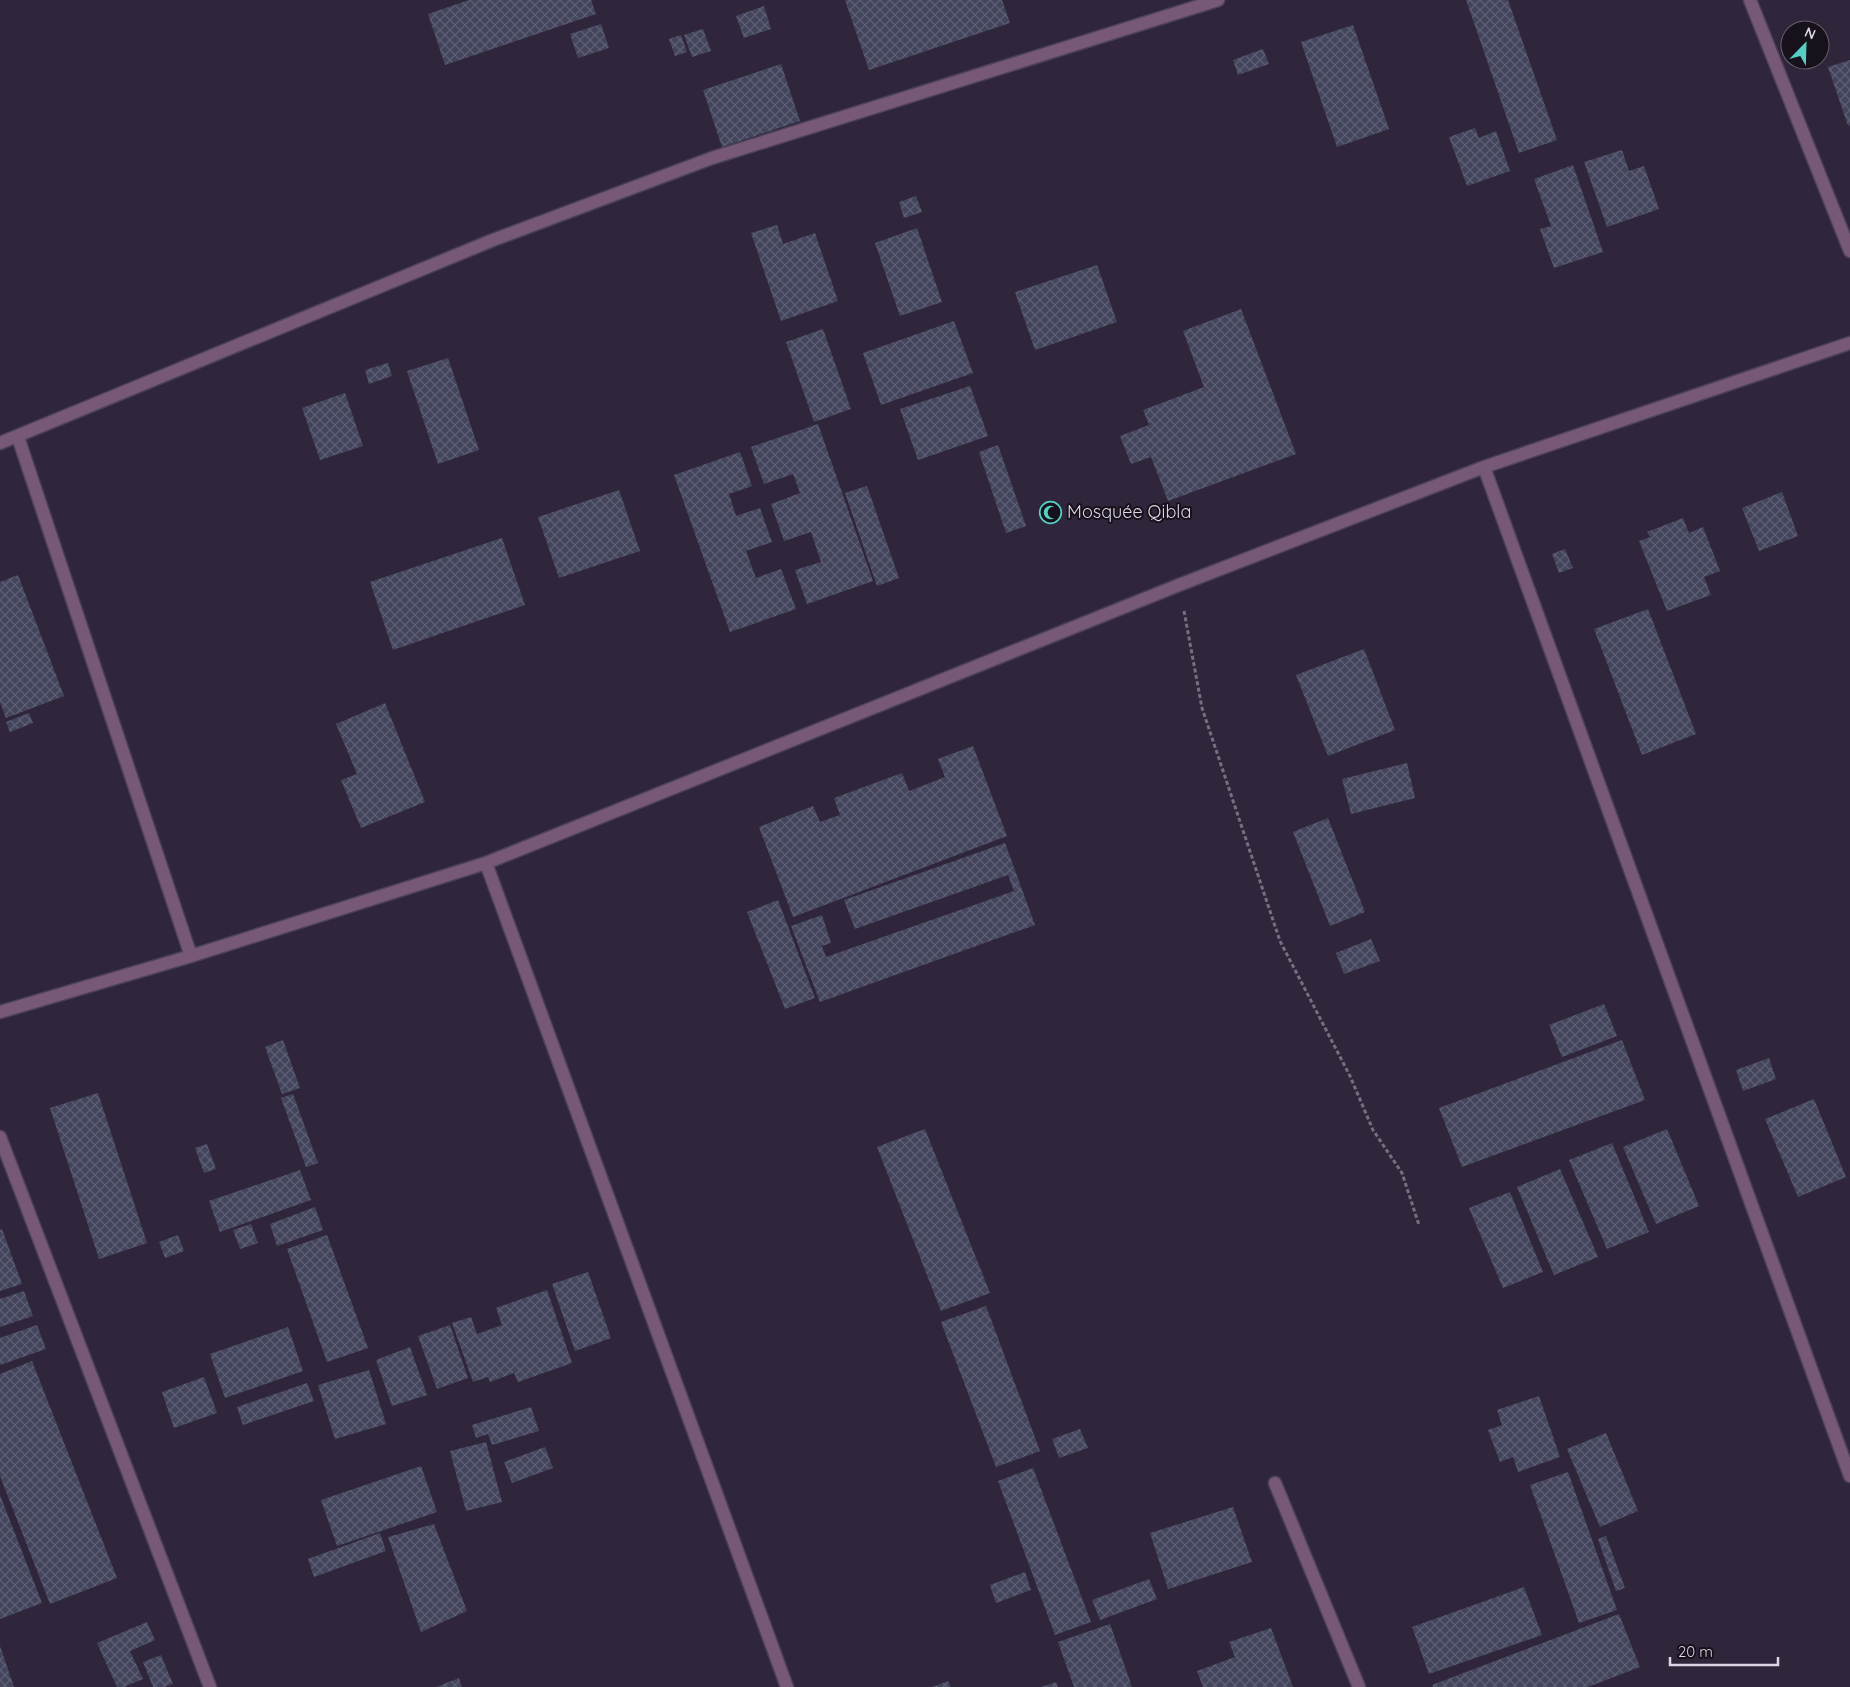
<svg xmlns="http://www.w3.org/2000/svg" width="1850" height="1687" viewBox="0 0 1850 1687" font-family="Quicksand,sans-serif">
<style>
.building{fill:url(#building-cross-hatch)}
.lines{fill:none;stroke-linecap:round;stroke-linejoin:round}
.minor-casing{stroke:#4c4257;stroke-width:15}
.path{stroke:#776f81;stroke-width:3;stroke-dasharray:4 2.5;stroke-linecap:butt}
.minor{stroke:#785877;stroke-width:12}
.labels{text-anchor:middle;stroke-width:4;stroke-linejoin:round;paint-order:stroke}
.poi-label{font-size:18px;fill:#ddd7e5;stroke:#16111b;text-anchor:start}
</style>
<defs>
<pattern id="building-cross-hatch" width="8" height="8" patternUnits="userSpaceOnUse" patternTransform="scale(1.25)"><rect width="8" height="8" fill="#43455d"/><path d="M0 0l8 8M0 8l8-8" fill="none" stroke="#5e5f74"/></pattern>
</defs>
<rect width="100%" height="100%" fill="#30263c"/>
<path class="building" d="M469,0H591L596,14L445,65L428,14Z
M845,0H1002L1010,23L869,70Z
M1466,0H1508L1557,140L1519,153Z
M764,6L771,29L744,38L736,16Z
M601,24L609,48L578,58L570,34Z
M1353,25L1389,129L1337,147L1301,42Z
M703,29L711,51L692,57L684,35Z
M681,35L687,52L675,56L669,39Z
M1263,49L1269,64L1238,75L1233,60Z
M1850,60V125L1848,126L1828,67Z
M781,64L800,121L722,147L703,90Z
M1475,128L1479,138L1496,131L1510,171L1467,186L1449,137Z
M1622,150L1629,171L1644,166L1659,209L1607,227L1584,162Z
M1573,165L1603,252L1554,268L1540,229L1551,226L1534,179Z
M916,196L922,212L904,218L899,202Z
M777,225L783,244L815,233L838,301L781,321L751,233Z
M917,228L942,302L900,316L875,243Z
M1097,265L1117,322L1035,350L1015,292Z
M1241,309L1296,454L1168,501L1151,457L1131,464L1120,436L1149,425L1143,410L1204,387L1183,331Z
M954,321L973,373L881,405L863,353Z
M823,329L851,409L814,422L786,342Z
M448,358L479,450L438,464L407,371Z
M388,363L392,376L369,384L365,370Z
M970,386L988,436L918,460L900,409Z
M345,393L363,446L320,460L302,408Z
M818,424L873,581L807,604L795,570L821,562L811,532L784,541L771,504L800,493L793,474L764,484L751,447Z
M998,445L1026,526L1006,533L979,452Z
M740,452L752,486L729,494L736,516L760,508L772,542L746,551L756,578L781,569L796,609L730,632L674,475Z
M867,486L899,578L877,586L845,493Z
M619,490L640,551L559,578L538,517Z
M1782,492L1798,536L1759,551L1742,508Z
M1683,518L1689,533L1703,527L1720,571L1704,577L1711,595L1667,611L1639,541L1650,537L1647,532Z
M502,538L525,605L393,650L370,582Z
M1565,549L1573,568L1559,573L1552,554Z
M18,575L64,696L6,718L0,702V582Z
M1648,609L1696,734L1642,755L1594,629Z
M1364,649L1395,730L1328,756L1296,675Z
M385,703L425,802L361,828L341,780L357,774L336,724Z
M29,713L33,723L10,732L6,722Z
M973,746L1007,836L793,917L759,827L813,806L820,822L840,815L834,798L902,773L909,791L945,777L938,759Z
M1407,763L1415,798L1351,814L1342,779Z
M1328,818L1365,912L1330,926L1293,832Z
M1005,843L1035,925L820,1002L791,926L822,915L831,943L822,946L826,957L1014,891L1008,875L855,929L844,900Z
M778,900L815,998L785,1009L747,912Z
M1371,939L1380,961L1344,974L1336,953Z
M1604,1004L1617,1036L1562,1057L1549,1025Z
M283,1040L300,1088L282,1094L265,1047Z
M1622,1040L1645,1100L1462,1167L1439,1108Z
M1769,1058L1776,1079L1743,1091L1736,1070Z
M98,1093L147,1243L99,1259L50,1108Z
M293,1094L318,1163L306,1167L281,1098Z
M1814,1099L1846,1177L1798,1197L1765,1119Z
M925,1129L990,1293L941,1311L877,1147Z
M1667,1129L1699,1206L1656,1224L1623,1147Z
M1612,1143L1649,1232L1607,1249L1569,1160Z
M207,1144L216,1169L204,1173L195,1148Z
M1560,1169L1598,1257L1554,1275L1517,1187Z
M300,1170L311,1200L220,1232L209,1201Z
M1510,1192L1543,1272L1503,1288L1469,1208Z
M315,1207L323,1230L277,1246L270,1224Z
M251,1224L258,1243L240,1249L233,1230Z
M2,1229L22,1284L0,1291V1230Z
M178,1235L184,1251L165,1258L159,1242Z
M327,1235L368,1348L327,1362L287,1249Z
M588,1272L611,1338L575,1351L552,1284Z
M547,1290L572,1363L518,1382L514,1373L490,1382L488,1377L473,1382L452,1323L471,1317L477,1334L502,1325L496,1308Z
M24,1291L33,1316L0,1327V1299Z
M986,1306L1040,1451L996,1467L941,1322Z
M37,1325L46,1349L0,1365V1338Z
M450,1325L468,1378L437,1389L418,1336Z
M288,1327L303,1371L225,1398L210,1354Z
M410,1347L427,1395L392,1406L376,1360Z
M32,1361L117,1578L50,1604L0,1476V1374Z
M369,1370L386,1424L335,1439L318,1385Z
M204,1377L217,1413L174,1428L162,1392Z
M307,1383L314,1401L243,1425L237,1407Z
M1539,1396L1560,1457L1518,1472L1513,1457L1500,1462L1488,1430L1502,1425L1497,1410Z
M531,1407L539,1431L492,1445L488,1434L476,1438L472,1425Z
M1080,1429L1088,1448L1059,1458L1052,1439Z
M1606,1433L1638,1511L1600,1527L1567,1449Z
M486,1442L502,1502L466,1511L450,1451Z
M545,1447L553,1468L512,1483L504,1462Z
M421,1466L437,1512L337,1546L321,1500Z
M1033,1468L1091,1622L1055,1635L998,1481Z
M1568,1472L1617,1610L1579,1623L1530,1485Z
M0,1495L42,1603L0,1619Z
M1233,1507L1252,1562L1168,1589L1150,1533Z
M434,1524L467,1611L421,1632L388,1537Z
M380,1533L386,1551L314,1577L308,1559Z
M1606,1536L1625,1588L1616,1591L1598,1539Z
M1025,1572L1031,1590L996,1603L990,1585Z
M1149,1579L1157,1599L1100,1620L1092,1600Z
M1524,1587L1542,1635L1429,1674L1412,1627Z
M1619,1614L1640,1667L1588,1687H1433L1432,1685Z
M147,1622L155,1640L130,1651L143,1679L124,1687H117L97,1643Z
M1110,1624L1132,1687H1074L1058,1642Z
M1271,1628L1293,1687H1203L1197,1671L1235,1657L1229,1642Z
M0,1646L14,1687H0Z
M161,1655L173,1684L164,1687H153L143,1662Z
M459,1678L462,1687H436Z
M948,1681L951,1687H932Z
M1056,1682L1058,1687H1041Z"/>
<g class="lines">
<defs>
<path id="minor" d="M1750,0L1850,251
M18,437L191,956
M0,443L493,240L712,158L1218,0
M1484,467L1850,1476
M486,863L787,1687
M0,1012L191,956L486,863L1179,585L1484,467L1850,343
M0,1137L210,1687
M1275,1483L1359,1687"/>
</defs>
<use href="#minor" class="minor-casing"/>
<path class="path" d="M1184,611L1202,708L1280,941L1350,1076L1373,1130L1402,1173L1419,1225"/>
<use href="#minor" class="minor"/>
</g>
<defs>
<symbol id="mosque-ring" viewBox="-11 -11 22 22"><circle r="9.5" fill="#16111b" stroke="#56cec3" stroke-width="1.5"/><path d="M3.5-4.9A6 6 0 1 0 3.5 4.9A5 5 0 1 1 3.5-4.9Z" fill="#56cec3"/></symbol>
</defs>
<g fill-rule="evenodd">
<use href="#mosque-ring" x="1038" y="500" width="25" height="25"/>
</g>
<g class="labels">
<g class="poi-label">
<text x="1067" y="518">Mosquée Qibla</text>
</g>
</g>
<g transform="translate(1805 45) rotate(23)"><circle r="24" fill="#16111b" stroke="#66606c"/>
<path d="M0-4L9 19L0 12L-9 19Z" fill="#56cec3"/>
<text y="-8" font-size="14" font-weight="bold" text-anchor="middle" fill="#ddd7e5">N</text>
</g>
<path d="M1670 1657v8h108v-8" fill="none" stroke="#ddd7e5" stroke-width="2.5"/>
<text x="1678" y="1657" font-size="15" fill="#ddd7e5" stroke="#16111b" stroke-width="4" paint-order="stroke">20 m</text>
</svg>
